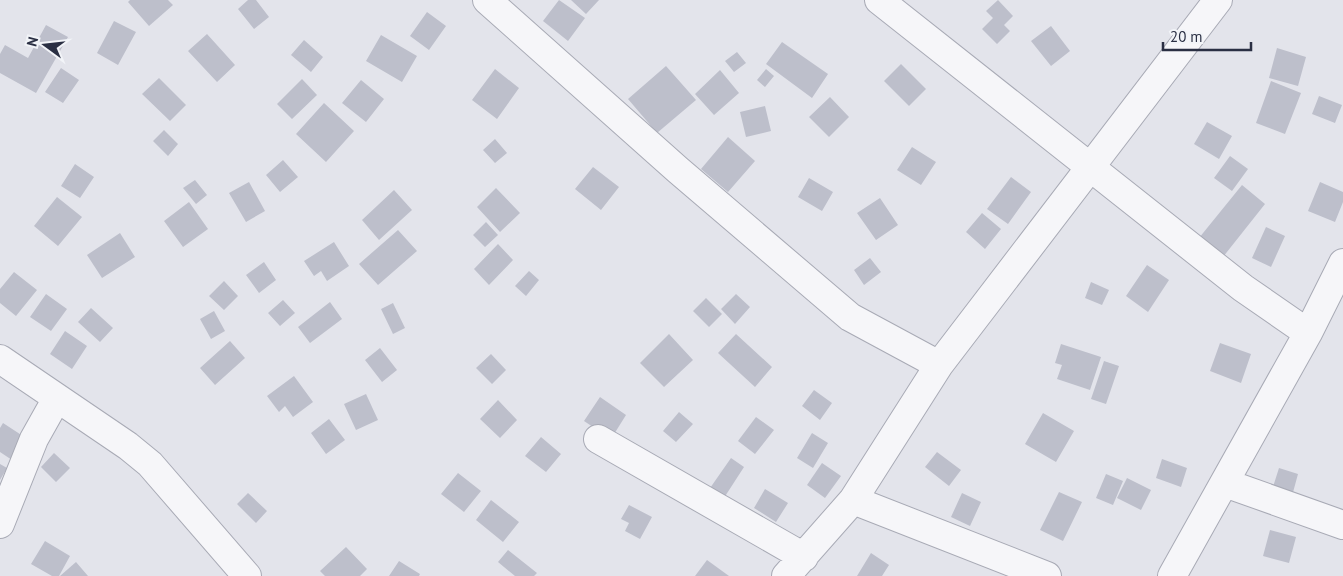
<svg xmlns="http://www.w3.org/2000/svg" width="1343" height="576" viewBox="0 0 1343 576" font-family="'PT Sans',sans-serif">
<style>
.building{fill:#bdbfcb}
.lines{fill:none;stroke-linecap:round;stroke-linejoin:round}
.street-casing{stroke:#a8aab5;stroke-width:30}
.street{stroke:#f6f6f9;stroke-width:28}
</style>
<rect width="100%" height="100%" fill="#e3e4eb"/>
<path class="building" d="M130,0H168L173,5L149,26L128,2Z
M248,0H256L269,17L254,29L238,9Z
M559,0L585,18L568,41L543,21Z
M571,0H599L586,14Z
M998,0L1013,16L1004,25L1010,31L997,44L982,29L993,18L986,11Z
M427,12L446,26L429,50L410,36Z
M114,21L136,32L118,65L97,53Z
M46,25L68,37L36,93L0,73V54L5,45L28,58Z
M1051,26L1070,51L1051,66L1031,41Z
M207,34L235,65L217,82L188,51Z
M381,35L417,56L402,82L366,61Z
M304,40L323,57L311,72L291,55Z
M782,42L828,74L812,98L766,64Z
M1277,48L1306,57L1298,86L1269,78Z
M737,52L746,63L734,72L725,61Z
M901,64L926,89L909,106L884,81Z
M666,66L696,100L657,133L628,99Z
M61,68L79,80L63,103L45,92Z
M495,69L519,88L497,119L472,100Z
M766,69L774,76L765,87L757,80Z
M720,70L739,93L714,115L695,94Z
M159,78L186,105L170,121L142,94Z
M302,79L317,95L292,119L277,104Z
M361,80L384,99L366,122L342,103Z
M1271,81L1301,93L1285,134L1256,123Z
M1319,96L1342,105L1335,123L1312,114Z
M830,97L849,117L829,137L809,117Z
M324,103L354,131L326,162L296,134Z
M765,106L771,131L746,137L740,112Z
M1207,122L1232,136L1219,159L1194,144Z
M164,130L178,144L168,156L153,141Z
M728,137L755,161L728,192L701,169Z
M495,139L507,153L495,163L483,150Z
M912,147L936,162L921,185L897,170Z
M1230,156L1248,169L1232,191L1214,178Z
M283,160L298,177L280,192L266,175Z
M75,164L94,177L80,198L61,186Z
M593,167L619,187L601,210L575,189Z
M1011,177L1031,192L1008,224L987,209Z
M809,178L833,192L822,211L798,197Z
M195,180L207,195L196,204L183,188Z
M249,182L265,211L246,222L229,193Z
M1320,182L1343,192V202L1335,222L1308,211Z
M1242,185L1265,204L1223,257L1199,238Z
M496,188L520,213L500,232L477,207Z
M394,190L412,210L379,240L362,220Z
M57,197L82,217L58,246L34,226Z
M880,198L898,225L876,240L857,213Z
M189,202L208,229L183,247L164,221Z
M982,213L1001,229L985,249L966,232Z
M486,222L498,235L485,247L473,235Z
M1266,227L1285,236L1271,267L1252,258Z
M398,230L417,251L378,285L359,264Z
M120,233L135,257L102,278L87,255Z
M334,242L349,266L327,281L321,271L314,276L304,261Z
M498,244L513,260L489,285L474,269Z
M870,258L881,272L864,285L854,270Z
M264,262L276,280L259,293L246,275Z
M1147,265L1169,280L1148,312L1126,296Z
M529,271L539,280L526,296L515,286Z
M14,272L37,290L16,316L0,303V289Z
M224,281L238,296L224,310L209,296Z
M1091,282L1109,290L1102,305L1085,298Z
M46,294L67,309L51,331L30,317Z
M736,294L750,307L735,324L721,309Z
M706,298L722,314L709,327L693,311Z
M283,300L295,313L280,326L268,313Z
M330,302L342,319L310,343L298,327Z
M393,303L405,328L393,334L381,309Z
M91,308L113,328L100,342L78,322Z
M214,311L225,331L211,339L200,319Z
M65,331L87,346L72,369L50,354Z
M669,334L693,360L664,387L640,363Z
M736,334L772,367L755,387L718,353Z
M230,341L245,358L215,385L200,368Z
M1220,343L1251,354L1241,383L1210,371Z
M1061,344L1101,357L1090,390L1057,379L1062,365L1055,363Z
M380,348L397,370L382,382L365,360Z
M491,354L506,370L492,384L476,368Z
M1104,361L1119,366L1106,404L1091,399Z
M294,376L313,402L293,417L285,406L279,412L267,396Z
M814,390L832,403L820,420L802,406Z
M366,394L378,420L356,430L344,404Z
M600,397L626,415L611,439L584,421Z
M498,400L517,420L500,438L480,419Z
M679,412L693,424L676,442L663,431Z
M1043,413L1074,431L1056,462L1025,444Z
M756,417L774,430L755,454L738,441Z
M329,419L345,440L326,454L311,433Z
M3,423L26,438L12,460L0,452V428Z
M812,433L828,443L813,468L797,458Z
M541,437L561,454L546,472L525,456Z
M937,452L961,470L949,486L925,467Z
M54,453L70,468L56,482L41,467Z
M731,458L744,467L722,501L708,491Z
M1162,459L1187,468L1181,487L1156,478Z
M822,463L841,476L825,498L807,485Z
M0,464L7,468L0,480Z
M1279,468L1298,474L1292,496L1272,490Z
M458,473L481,491L464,512L441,494Z
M1106,474L1123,481L1113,505L1096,498Z
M1127,478L1151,490L1141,510L1117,498Z
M765,489L788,503L776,522L754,508Z
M1059,492L1082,502L1063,541L1040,530Z
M248,493L267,511L256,523L237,504Z
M962,493L981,502L970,526L951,517Z
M491,500L519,522L503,542L476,520Z
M629,505L652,517L640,539L625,531L629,523L621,519Z
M1270,530L1296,537L1289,563L1263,556Z
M45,541L70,556L59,576H52L31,564Z
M346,547L367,569L360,576H325L320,571Z
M508,550L537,573L534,576H515L498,562Z
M871,553L889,565L882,576H857Z
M707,560L729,576H695Z
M399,561L420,574L419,576H389Z
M76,562L88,576H60Z"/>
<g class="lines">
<defs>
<path id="street" d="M487,0L678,170L850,317L939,365
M879,0L1243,288L1308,333
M0,359L128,446L150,464L247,576
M598,439L804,557
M1225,483L1343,525
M853,500L1047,576
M0,524L34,439L57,398
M786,576L853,500L939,365L1218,0
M1172,576L1308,333L1343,263"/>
</defs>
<use href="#street" class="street-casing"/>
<use href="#street" class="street"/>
</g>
<g transform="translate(45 45) rotate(285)" stroke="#f2f4f8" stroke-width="4" paint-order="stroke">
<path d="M0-4L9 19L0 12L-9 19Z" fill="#2a2f43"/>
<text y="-8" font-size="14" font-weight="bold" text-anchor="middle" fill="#2a2f43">N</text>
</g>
<path d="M1163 42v8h88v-8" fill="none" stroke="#2a2f43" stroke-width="2.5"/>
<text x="1170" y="42" font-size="15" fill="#2a2f43" stroke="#f2f4f8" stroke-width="4" paint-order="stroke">20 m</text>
</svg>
